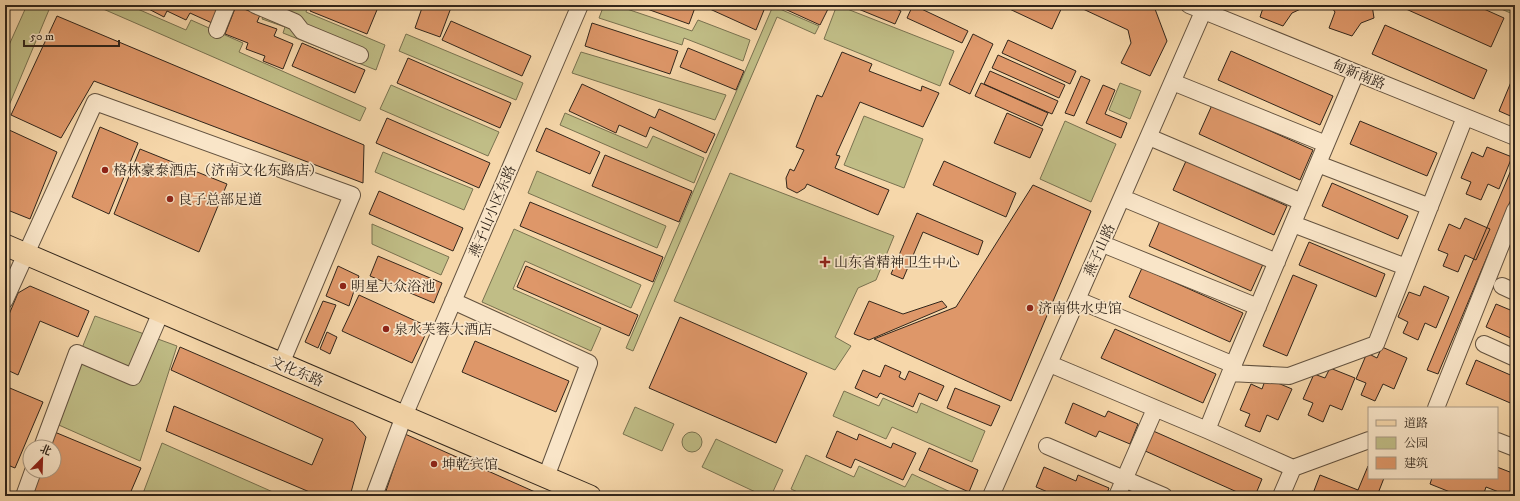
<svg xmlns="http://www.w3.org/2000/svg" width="1520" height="501" viewBox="0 0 1520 501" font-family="'IM FELL DW Pica','Noto Serif SC',serif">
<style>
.green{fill:#c0bd86;stroke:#797250}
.building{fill:#de9769;stroke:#32261b}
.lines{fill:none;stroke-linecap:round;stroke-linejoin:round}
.minor-casing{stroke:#63523f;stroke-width:18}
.major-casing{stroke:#32261b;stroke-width:23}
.minor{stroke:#f9e5c8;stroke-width:16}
.major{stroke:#f6d7aa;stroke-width:21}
.poi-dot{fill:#8f2418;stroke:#f9e5c8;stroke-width:1.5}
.labels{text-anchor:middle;stroke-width:3.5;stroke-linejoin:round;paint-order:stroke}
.street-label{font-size:14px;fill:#32261b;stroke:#f9e5c8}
.poi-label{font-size:14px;fill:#32261b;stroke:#f9e5c8;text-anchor:start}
</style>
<rect width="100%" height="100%" fill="#f6d7aa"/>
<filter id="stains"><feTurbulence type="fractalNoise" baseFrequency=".005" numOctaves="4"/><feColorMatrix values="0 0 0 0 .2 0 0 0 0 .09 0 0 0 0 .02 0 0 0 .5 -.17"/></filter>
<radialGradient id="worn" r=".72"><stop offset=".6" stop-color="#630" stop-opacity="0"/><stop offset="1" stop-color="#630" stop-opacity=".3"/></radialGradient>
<path class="green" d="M27,5H51L5,115V54Z
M94,5H134L133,7L186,30L191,20L243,43L239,52L366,108L360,121Z
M248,5H308L306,12L385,45L376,70L283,33L285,27L262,19L265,12Z
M604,5H615L692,31L698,20L750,40L743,61L684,38L682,45L599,18Z
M837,5L954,51L940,86L824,39Z
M1492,5H1515V15Z
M773,6L819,26L815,34L777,17L633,351L626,348Z
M406,34L523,83L516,100L399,51Z
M581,52L726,95L715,120L572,73Z
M1120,83L1141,91L1130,119L1109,110Z
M391,85L499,132L488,156L380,109Z
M565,113L647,148L653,136L704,158L694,183L560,125Z
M864,116L923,139L904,188L844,165Z
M1065,121L1116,144L1091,202L1040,179Z
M383,152L473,189L464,210L375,172Z
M537,171L666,226L657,248L528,193Z
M730,173L894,236L876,280L858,288L835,337L851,346L835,370L674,301Z
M372,224L449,257L441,275L372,244Z
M514,229L641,285L631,308L525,261L513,289L601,328L591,351L482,302Z
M95,316L177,346L140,461L52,422Z
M844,391L879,406L883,398L917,413L921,403L985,431L972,462L892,427L886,439L833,416Z
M635,407L674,424L662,451L623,434Z
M682 442a10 10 0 1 1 20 0a10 10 0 1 1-20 0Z
M716,439L783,470L771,496H764L702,467Z
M162,443L282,496H142Z
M806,455L854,477L859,466L905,487L912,474L959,496H806L791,489Z"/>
<path class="building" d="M141,5H220L212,23L190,13L186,20L167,11L164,17Z
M312,5H379L367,34L310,11Z
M423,5H452L440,37L415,28Z
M636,5H696L689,24Z
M701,5H753L764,10L756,30Z
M776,5H830L820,25Z
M886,5L901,11L895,24L851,6Z
M913,5L968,31L962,43L907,18Z
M1001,5H1063L1052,29Z
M1085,5H1145L1155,9L1167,41L1150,76L1121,63L1131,43L1128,30L1083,9Z
M1264,5H1304L1305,7L1292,13L1283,26L1260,17Z
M1330,5H1372L1374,18L1361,23L1352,36L1329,28L1335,12Z
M1397,5H1475L1504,18L1491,47Z
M236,6L260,15L257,22L277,29L274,36L293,44L283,69L263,61L265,56L246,49L248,43L225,34Z
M57,16L364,145L363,183L94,81L61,138L11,115Z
M451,21L531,56L522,76L442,40Z
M592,23L678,51L670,74L585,46Z
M1385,25L1487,70L1474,99L1372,54Z
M973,34L993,44L970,94L949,84Z
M1008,40L1076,71L1070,84L1002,53Z
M302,43L365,70L355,93L292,66Z
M688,48L744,71L736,90L680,67Z
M1231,51L1333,96L1320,125L1218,80Z
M842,52L872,64L869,71L921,91L922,86L939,93L923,127L860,102L836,155L840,156L835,168L889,190L878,215L807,184L805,188L797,193L787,188L786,178L790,169L794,171L804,150L796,147L817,95L822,97Z
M998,55L1065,85L1059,98L992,68Z
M408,58L511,103L500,128L397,83Z
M990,71L1058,101L1052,114L984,84Z
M1081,76L1090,80L1074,116L1065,113Z
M1511,82L1515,84V118L1499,111Z
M981,83L1048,113L1042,126L975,96Z
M582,84L655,118L659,109L715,134L706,153L650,127L646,137L619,125L616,133L569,111Z
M1103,85L1115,90L1105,114L1127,123L1121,138L1086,123Z
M1212,105L1313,150L1300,180L1199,134Z
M1007,113L1043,129L1030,158L994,143Z
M387,118L490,163L479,188L376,143Z
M1360,121L1437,153L1427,176L1350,144Z
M100,127L138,143L109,214L72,197Z
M546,128L600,152L590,174L536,151Z
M7,129L57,152L30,219L5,209V135Z
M1487,147L1512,157L1499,189L1488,184L1481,200L1466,194L1471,182L1461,178L1472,152L1483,157Z
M140,149L227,184L199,252L114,214Z
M605,155L692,191L679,222L592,186Z
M944,161L1016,193L1006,217L933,185Z
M1186,161L1287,206L1274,235L1173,190Z
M1514,163L1515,190L1438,374L1427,370Z
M1332,183L1408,216L1398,239L1322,206Z
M1033,185L1091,211L1011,401L874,339L956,307Z
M379,191L463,228L453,251L369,214Z
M530,202L663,257L653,282L520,226Z
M917,213L983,241L978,255L923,232L903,279L891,274Z
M1162,216L1264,262L1251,291L1149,246Z
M1465,218L1490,229L1476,260L1465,255L1458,272L1443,266L1448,254L1438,250L1449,224L1460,229Z
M1309,242L1385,274L1376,297L1299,265Z
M378,256L442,283L434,303L370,276Z
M338,266L359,276L349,306L326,296Z
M526,266L638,315L629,336L517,287Z
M1142,268L1243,313L1230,342L1129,297Z
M1293,275L1317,285L1287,356L1263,346Z
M30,286L89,311L78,337L40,321L18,375L5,369V324L18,293Z
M1424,286L1449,297L1436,328L1425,323L1418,340L1403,333L1408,322L1398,317L1409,292L1420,296Z
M359,295L429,327L412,363L342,331Z
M323,301L336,305L318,348L305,342Z
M869,301L903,314L942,301L947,307L869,340L854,334Z
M1496,304L1515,312V340L1486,327Z
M680,317L807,373L776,443L649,388Z
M1115,329L1216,374L1203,403L1101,358Z
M327,332L337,337L330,354L320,349Z
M475,341L569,381L556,412L462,372Z
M180,347L353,422L366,437L350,496H319L166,431L174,406L312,465L323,439L171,370Z
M1382,347L1407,358L1394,389L1383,384L1375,401L1361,395L1366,383L1356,379L1367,353L1377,358Z
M1476,360L1515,377V405L1466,384Z
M885,365L901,372L899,377L905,380L909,371L944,386L937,401L919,393L913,407L880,393L877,398L855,388L863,370L880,377Z
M1330,368L1355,378L1342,410L1330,405L1323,422L1308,415L1313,403L1303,399L1314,374L1325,378Z
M1266,378L1292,389L1278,420L1267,415L1260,432L1245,426L1250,414L1240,410L1251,384L1262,389Z
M5,386L43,402L15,468L5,464Z
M955,388L1000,406L991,426L947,408Z
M1073,403L1105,417L1108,411L1138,424L1130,444L1099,431L1096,437L1065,423Z
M45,428L141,468L129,496H23L17,494L30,463V471H54V447H37Z
M1151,430L1262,479L1255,496H1246L1143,450Z
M837,431L857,440L859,434L891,448L893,443L916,453L903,480L855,459L851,468L826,457Z
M405,434L544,496H390L385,494Z
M929,448L978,470L969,492L919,470Z
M1368,466L1369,478H1384L1377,496H1312L1320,475L1358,490Z
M1044,467L1076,481L1078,475L1109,488L1106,496H1057L1036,487Z
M1497,467L1515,474V496H1509L1486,487L1483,496H1460L1430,484L1432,478H1497Z"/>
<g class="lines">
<defs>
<path id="minor" d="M255,5L295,22L302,31L360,55
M1189,5L1515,137
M217,30L227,5
M1180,85L1326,144
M1156,140L1302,202
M1318,164L1430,207
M1130,201L1277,262
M1293,224L1406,267
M1110,247L1258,307
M1502,286L1515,292
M5,300L95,102L352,195L281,364
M453,301L589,363L546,477
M1085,303L1234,365
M1484,344L1515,358
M1057,367L1207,430L1293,468
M1230,373L1356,73
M1436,408L1515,210
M1207,430L1230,373L1289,376L1376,344L1465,117
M1497,441L1515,448
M1047,446L1164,496
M42,447L77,353L133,377L161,312
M24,496L33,471
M374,496L404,416L580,5
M991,496L1206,5
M1117,496L1155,409
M1281,496L1293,468L1369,440"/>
<path id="major" d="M5,245L590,496"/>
</defs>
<use href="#minor" class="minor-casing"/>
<use href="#major" class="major-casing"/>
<use href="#minor" class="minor"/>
<use href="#major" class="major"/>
</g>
<g class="poi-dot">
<circle cx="105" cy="170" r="4"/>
<circle cx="170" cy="199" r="4"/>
<path d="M823 256h4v4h4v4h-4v4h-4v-4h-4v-4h4z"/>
<circle cx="343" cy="286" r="4"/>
<circle cx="1030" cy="308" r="4"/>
<circle cx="386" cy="329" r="4"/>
<circle cx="434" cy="464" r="4"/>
</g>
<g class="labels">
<g class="street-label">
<text transform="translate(1359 74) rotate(22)" y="5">甸新南路</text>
<text transform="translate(492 211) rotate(-67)" y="5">燕子山小区东路</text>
<text transform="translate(1099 250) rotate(-66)" y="5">燕子山路</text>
<text transform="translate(297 371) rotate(23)" y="5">文化东路</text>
</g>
<g class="poi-label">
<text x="113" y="175">格林豪泰酒店（济南文化东路店）</text>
<text x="178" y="204">良子总部足道</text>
<text x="834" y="267">山东省精神卫生中心</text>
<text x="351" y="291">明星大众浴池</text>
<text x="1038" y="313">济南供水史馆</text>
<text x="394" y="334">泉水芙蓉大酒店</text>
<text x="442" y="469">坤乾宾馆</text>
</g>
</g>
<rect width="1520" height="501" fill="none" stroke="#f6d7aa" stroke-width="20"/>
<rect x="6" y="6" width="1508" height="489" fill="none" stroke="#32261b" stroke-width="2"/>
<rect x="10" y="10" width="1500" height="481" fill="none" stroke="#32261b"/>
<rect x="1368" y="407" width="130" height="72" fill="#f9e5c8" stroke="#a99983"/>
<rect x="1376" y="420" width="20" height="6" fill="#f6d7aa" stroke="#a99983"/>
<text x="1404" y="427" font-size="12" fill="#32261b">道路</text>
<rect x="1376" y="437" width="20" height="12" fill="#c0bd86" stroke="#a99983"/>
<text x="1404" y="447" font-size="12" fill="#32261b">公园</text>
<rect x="1376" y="457" width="20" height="12" fill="#de9769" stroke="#a99983"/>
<text x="1404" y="467" font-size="12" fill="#32261b">建筑</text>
<g transform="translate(42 459) rotate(23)"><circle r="19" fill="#f9e5c8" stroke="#a99983"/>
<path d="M0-3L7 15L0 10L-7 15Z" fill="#8f2418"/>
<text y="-6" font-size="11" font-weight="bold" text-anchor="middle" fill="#32261b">北</text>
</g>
<path d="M24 40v6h95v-6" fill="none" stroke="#32261b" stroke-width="2"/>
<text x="30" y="40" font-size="12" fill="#32261b" stroke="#f9e5c8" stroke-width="3" paint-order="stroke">50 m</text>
<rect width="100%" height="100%" filter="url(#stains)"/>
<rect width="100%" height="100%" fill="url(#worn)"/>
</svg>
